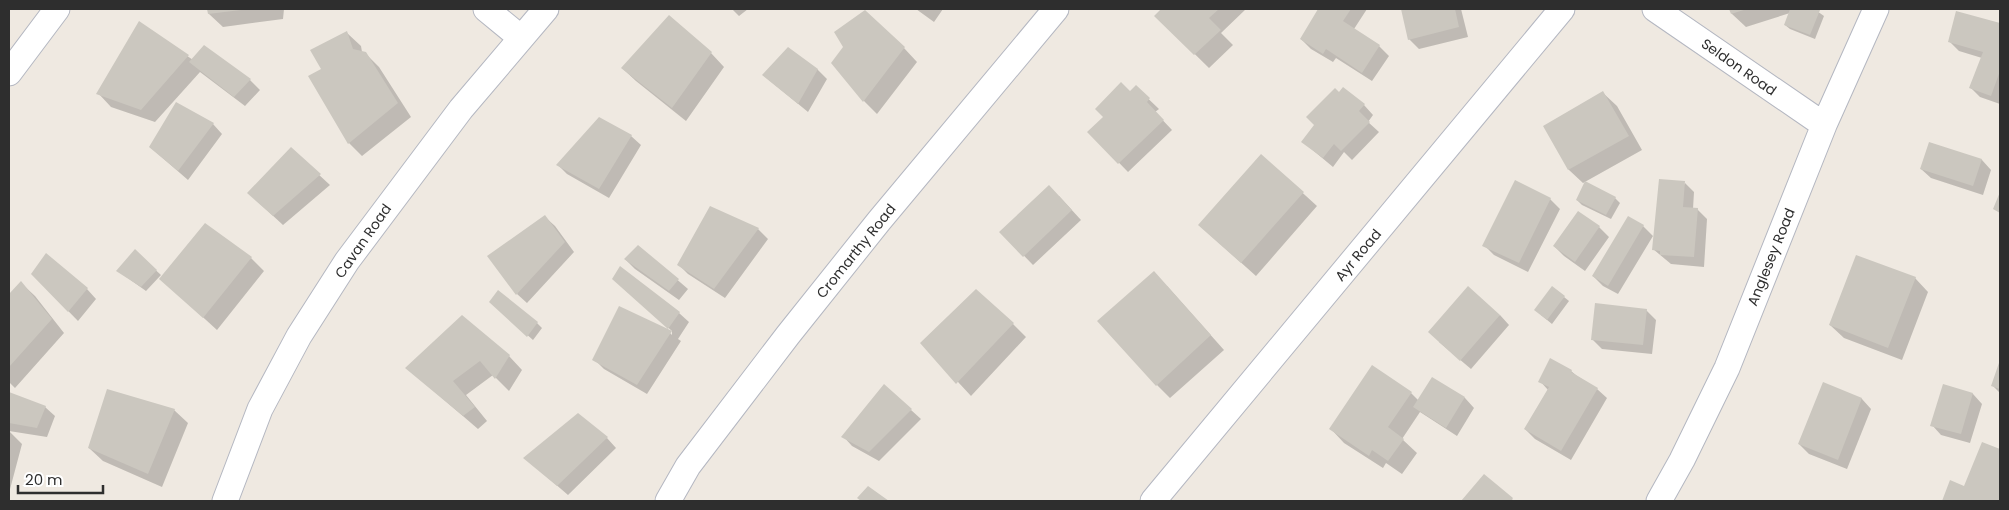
<svg xmlns="http://www.w3.org/2000/svg" width="2009" height="510" viewBox="0 0 2009 510" font-family="Poppins,sans-serif">
<style>
.shadow{fill:#0003}
.building{fill:#cbc7bf}
.lines{fill:none;stroke-linecap:round;stroke-linejoin:round}
.minor-casing{stroke:#b4b7c1;stroke-width:27}
.minor{stroke:#fff;stroke-width:25}
.labels{text-anchor:middle;stroke-width:4;stroke-linejoin:round;paint-order:stroke}
.street-label{font-size:14px;fill:#2e2e2e;stroke:#fff}
</style>
<rect width="100%" height="100%" fill="#efe9e1"/>
<path class="shadow" d="M209,9H284L283,19L223,27L209,14Z
M732,9H748L739,16Z
M916,9H943L934,22Z
M1163,9H1246L1221,33L1233,45L1209,68L1156,16Z
M1320,9H1367L1354,29L1379,46L1389,56L1372,81L1336,58L1333,62L1311,49L1301,39Z
M1402,9H1461L1468,37L1419,49L1409,39Z
M1731,9H1814L1824,16L1815,39L1790,29L1785,25L1790,13L1746,27L1732,14Z
M1957,12L2000,25V104L1980,97L1970,87L1982,58L1959,51L1949,41Z
M140,23L193,60L204,46L250,80L260,90L245,106L200,72L155,122L111,107L98,93Z
M347,33L361,46L362,52L365,53L379,67L411,117L362,156L349,143L323,69Z
M845,47L904,48L917,62L877,114L864,101Z
M711,53L724,67L686,121L636,81L622,68Z
M817,69L827,79L808,112L763,75Z
M1136,87L1159,109L1155,112L1172,130L1128,172L1089,132Z
M1603,93L1617,106L1642,150L1583,183L1569,170L1545,127Z
M1339,94L1364,105L1373,115L1368,122L1379,132L1352,160L1344,152L1333,167L1303,142Z
M177,104L213,124L222,134L188,180L150,147Z
M631,136L641,145L609,198L567,174L558,165Z
M1930,143L1982,160L1991,170L1983,195L1931,178L1921,169Z
M291,149L330,185L283,225L258,202Z
M1261,155L1317,206L1256,276L1199,225Z
M1685,183L1694,192L1693,209H1697L1707,219L1704,267L1671,264L1653,249Z
M1059,196L1081,220L1033,265L1001,232Z
M1615,198L1620,203L1611,219L1582,205L1577,200Z
M1550,199L1560,209L1528,272L1494,255L1484,245Z
M545,217L555,226L574,252L527,303L517,294Z
M1643,226L1653,236L1618,294L1603,286L1593,276Z
M1599,227L1609,237L1585,271L1564,256L1554,246Z
M758,229L768,239L725,298L688,274L679,265Z
M638,246L688,289L679,300L635,269L625,259Z
M135,251L161,275L146,291L118,271Z
M251,258L264,271L217,330L161,279Z
M32,274L87,289L96,299L78,321Z
M1915,278L1928,292L1902,360L1844,338L1830,325Z
M21,283L35,296L64,333L15,388L9,382V296Z
M1167,286L1224,350L1170,398L1157,385Z
M623,288L679,313L689,322L678,339L681,341L647,394L604,369L594,359L668,331L672,335V331Z
M1564,297L1569,301L1552,324L1541,315Z
M496,307L537,323L542,328L533,340Z
M1646,310L1656,320L1652,354L1602,349L1592,339Z
M1500,315L1509,325L1471,369L1439,342Z
M1013,324L1026,337L971,396L922,343Z
M509,356L522,370L509,391L493,375L466,395L487,421L478,429L407,368Z
M2000,363V393L1993,386Z
M1571,371L1577,376L1597,389L1607,398L1571,460L1535,439L1525,429L1548,390L1540,381Z
M1432,379L1465,398L1474,408L1457,436L1420,412L1402,439L1417,453L1402,474L1386,463L1383,468L1344,443L1331,429L1411,393L1419,401Z
M1824,384L1862,399L1871,409L1847,469L1809,454L1799,444Z
M1944,385L1973,394L1982,404L1970,443L1941,435L1932,425Z
M10,394L45,407L55,416L47,437L9,431Z
M174,410L188,423L162,487L103,461L89,448Z
M911,410L921,419L879,461L852,446L843,436Z
M9,431L22,444L9,493Z
M607,438L616,448L568,495L525,458Z
M1983,443L2000,450V501H1943L1951,482L1965,487Z
M1484,476L1514,501H1463Z"/>
<path class="building" d="M207,9H241V10L208,14Z
M1161,9H1219L1209,18L1221,30L1194,55L1154,16Z
M1318,9H1351L1343,21L1380,45L1362,73L1326,49L1323,54L1300,39Z
M1401,9H1455L1459,27L1408,40Z
M1729,9H1747L1731,14Z
M1790,9L1820,10L1810,35L1784,25Z
M865,10L905,47L863,102L831,63L843,47L834,32Z
M1956,11L2000,23V71L1991,96L1969,88L1983,52L1948,42Z
M669,15L712,52L672,108L621,68Z
M139,21L189,55L141,110L96,94Z
M347,31L353,49L366,52L398,103L348,144L308,76L321,69L310,50Z
M204,45L251,79L234,97L189,62Z
M788,47L818,69L798,104L762,75Z
M1121,82L1130,91L1136,85L1150,98L1147,102L1164,120L1118,164L1087,132L1103,117L1095,109Z
M1343,87L1365,104L1359,111L1370,122L1341,151L1334,144L1323,158L1301,142L1314,125L1306,117L1335,88L1339,92Z
M1603,91L1629,136L1568,170L1543,126Z
M176,102L214,123L178,171L149,147Z
M599,117L632,135L599,189L556,165Z
M1929,142L1982,159L1973,186L1920,169Z
M291,147L321,174L273,216L247,193Z
M1261,154L1304,192L1241,263L1198,225Z
M1659,179L1685,181L1683,207L1698,208L1694,257L1660,255V251L1652,250Z
M1515,180L1551,198L1519,263L1482,246Z
M1585,181L1616,197L1606,215L1576,200Z
M1049,185L1072,210L1023,257L999,232Z
M2000,192V213L1993,209Z
M710,206L759,228L714,289L677,265Z
M1578,211L1600,226L1575,262L1553,246Z
M545,215L565,242L516,295L487,256Z
M1628,216L1644,225L1608,286L1592,276Z
M205,223L252,257L203,318L159,279Z
M638,245L679,279L669,291L624,259Z
M135,249L157,270L141,287L116,271Z
M46,253L88,288L68,312L31,274Z
M1856,255L1916,277L1888,348L1829,325Z
M620,266L680,312L668,329L672,331L637,385L592,360L619,306L668,329L612,279Z
M1154,271L1211,335L1156,386L1097,321Z
M21,281L52,319L9,367V294Z
M1468,286L1500,315L1460,361L1428,332Z
M1552,286L1565,296L1547,320L1534,310Z
M976,289L1014,323L956,384L920,343Z
M498,290L538,322L527,337L489,302Z
M1595,303L1647,309L1643,345L1591,340Z
M462,315L510,355L495,379L480,361L453,381L475,407L463,416L405,368Z
M1550,358L1572,370L1571,372L1598,388L1561,451L1524,429L1549,387L1538,382Z
M2000,360V389L1991,386Z
M1372,365L1412,392L1388,427L1404,439L1388,461L1372,450L1369,456L1329,429Z
M1432,377L1465,397L1446,428L1413,407Z
M1823,382L1862,398L1838,460L1798,444Z
M884,384L912,409L869,452L841,437Z
M1943,384L1973,393L1961,434L1930,426Z
M107,389L175,409L148,474L88,448Z
M9,392L46,406L37,428L9,423Z
M578,413L608,437L557,486L523,458Z
M1982,442L2000,449V501H1942L1950,480L1964,486Z
M1484,474L1513,498L1511,501H1461Z
M868,486L889,501H861L857,498Z"/>
<g class="lines">
<defs>
<path id="minor" d="M486,9L521,38
M1655,9L1824,125
M9,73L57,9
M225,501L260,409L299,336L347,261L461,109L546,9
M668,501L688,466L788,335L879,221L1056,9
M1153,501L1562,9
M1659,501L1682,460L1727,368L1824,125L1876,9"/>
</defs>
<use href="#minor" class="minor-casing"/>
<use href="#minor" class="minor"/>
</g>
<g class="labels">
<g class="street-label">
<text transform="translate(1739 67) rotate(35)" y="5">Seldon Road</text>
<text transform="translate(363 241) rotate(-55)" y="5">Cavan Road</text>
<text transform="translate(856 251) rotate(-51)" y="5">Cromarthy Road</text>
<text transform="translate(1358 255) rotate(-50)" y="5">Ayr Road</text>
<text transform="translate(1771 257) rotate(-68)" y="5">Anglesey Road</text>
</g>
</g>
<rect width="2009" height="510" fill="none" stroke="#2e2e2e" stroke-width="20"/>
<path d="M18 485v8h85v-8" fill="none" stroke="#2e2e2e" stroke-width="2.5"/>
<text x="25" y="485" font-size="15" fill="#2e2e2e" stroke="#ffffff" stroke-width="4" paint-order="stroke">20 m</text>
</svg>
